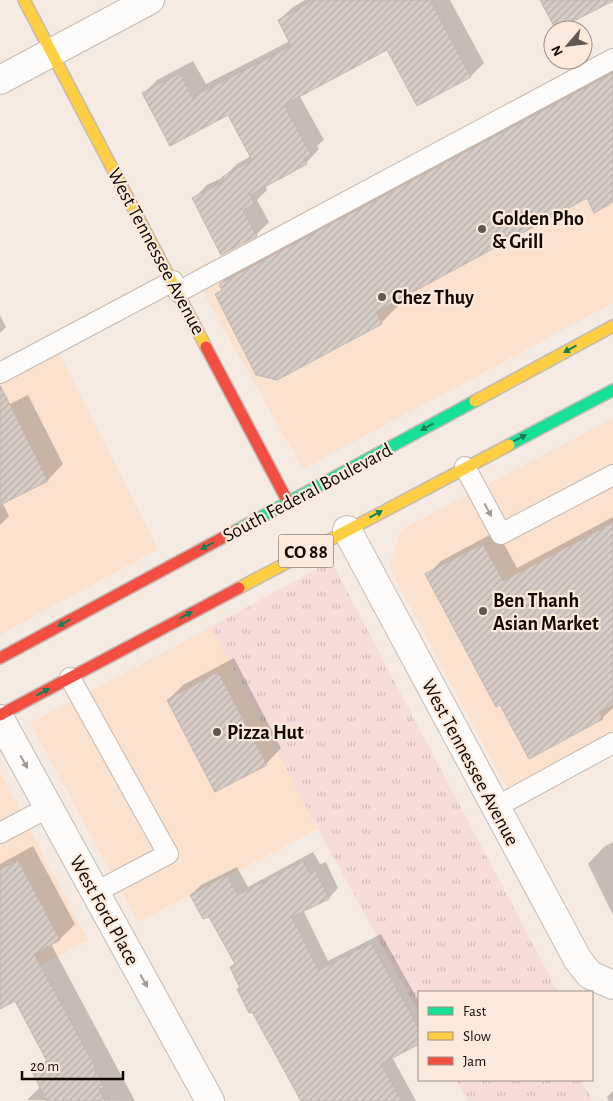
<svg xmlns="http://www.w3.org/2000/svg" width="613" height="1101" viewBox="0 0 613 1101" font-family="'Alegreya Sans',sans-serif">
<style>
.built{fill:#fae2cf}
.park{fill:url(#park-tufts)}
.shadow{fill:#0003}
.building{fill:url(#building-hatch);stroke:#c2b7b2}
.lines{fill:none;stroke-linecap:round;stroke-linejoin:round}
.lane-casing{stroke:#c4bab2;stroke-width:22}
.street-casing{stroke:#c4bab2;stroke-width:30}
.fast-casing{stroke:#c4bab2;stroke-width:14}
.slow-casing{stroke:#c4bab2;stroke-width:14}
.jam-casing{stroke:#c4bab2;stroke-width:14}
.lane{stroke:#fefcfb;stroke-width:20}
.street{stroke:#fefcfb;stroke-width:28}
.fast{stroke:#16e098;stroke-width:11}
.slow{stroke:#ffcf43;stroke-width:11}
.jam{stroke:#f24e42;stroke-width:11}
.oneway{fill:#147f55}
.oneway2{fill:#a09b98}
.poi-dot{fill:#615851;stroke:#fceadc;stroke-width:2}
.labels{text-anchor:middle;stroke-width:4.5;stroke-linejoin:round;paint-order:stroke}
.shield{fill:#fceadc;stroke:#584c44;stroke-width:1}
.shield-label{font-size:19px;font-weight:bold;fill:#120903}
.poi-label{font-size:20px;font-weight:bold;fill:#120903;stroke:#fceadc;text-anchor:start}
.street-label{font-size:20px;fill:#120903;stroke:#fceadc}
</style>
<defs>
<pattern id="park-tufts" width="24" height="20" patternUnits="userSpaceOnUse" patternTransform="scale(1.25)"><rect width="24" height="20" fill="#f6ddda"/><path d="M3 7l-1-3M5 7V3M7 7l1-3M15 17l-1-3M17 17v-4M19 17l1-3" fill="none" stroke="#d2bcb9"/></pattern>
<pattern id="building-hatch" width="6" height="6" patternUnits="userSpaceOnUse" patternTransform="scale(1.25)"><rect width="6" height="6" fill="#d7ccc6"/><path d="M-1 1l2-2M0 6l6-6M5 7l2-2" fill="none" stroke="#b8aea8"/></pattern>
</defs>
<rect width="100%" height="100%" fill="#f5ebe3"/>
<path class="built" d="M613,50V303L303,469L191,271Z
M51,337L158,549L0,635V364Z
M613,418V735L508,791L389,567L401,530Z
M211,627L318,829L138,922L30,723Z
M0,772L88,940L0,987Z"/>
<path class="park" d="M331,561L558,992H419V1013L318,829L211,627Z
M456,1080H581L593,1101H468Z"/>
<path class="shadow" d="M305,0H450L484,63L471,76L417,104L387,49L299,95L324,140L317,146L319,149L306,163L265,185L267,190L257,200L269,222L256,235L193,199L207,185L224,177L237,164L251,156L228,113L144,93L157,80L193,61L206,84L290,41L279,20L293,7Z
M613,67V201L587,197L395,301L398,306L381,323L217,294L223,288L220,284L237,267Z
M0,315L6,327L0,333Z
M28,395L63,464L48,480L2,502L9,516L0,525V409Z
M613,517V708L602,718L427,575L441,561L497,531L517,568Z
M234,658L281,748L266,764L216,790L168,700L183,685Z
M613,842V915L588,864L604,847Z
M33,846L75,924L60,939L51,944L135,1101L27,1100L41,1086L34,1073L47,1059L15,999L0,1007V864Z
M313,852L320,864L326,862L338,888L329,898L303,910L328,961L381,934L419,1002V1043L392,1057L416,1101H302L252,1010L238,990L241,987L231,967L235,963L210,915L191,895L201,885L237,867L248,887Z
M613,1091V1101H609L607,1097Z"/>
<path class="building" d="M314,0H430L471,77L417,106L387,50L284,105L311,154L304,158L307,164L250,195L255,204L243,210L257,236L221,255L192,198L225,181L222,177L252,160L228,115L170,146L142,93L180,73L192,97L291,46L278,20Z
M540,0H613V1L556,30Z
M613,73V202L594,213L587,198L376,312L382,324L277,380L256,375L215,294L222,290L219,284Z
M0,385L48,481L0,505Z
M613,523V704L599,712L603,719L529,759L500,705L496,707L425,574L483,544L503,581Z
M218,672L267,765L215,792L167,700Z
M18,860L60,940L34,954L96,1068L94,1069L104,1087L99,1089L105,1101H47L32,1072L48,1063L15,1001L0,1009V870Z
M303,861L310,873L316,871L329,899L292,917L319,970L371,943L419,1028V1044L381,1064L402,1101H301L252,1012L249,1013L237,989L240,988L230,967L235,964L209,917L203,919L190,895L227,875L238,895Z"/>
<g class="lines">
<defs>
<path id="lane" d="M178,292L613,59
M0,373L173,281
M465,467L501,534L613,475
M70,678L168,854L96,892
M496,807L613,743
M0,833L49,807"/>
<path id="street" d="M0,80L150,0
M347,530L578,960L590,975L613,985
M0,719L210,1101"/>
<path id="fast" d="M509,445L613,390
M237,530L475,401"/>
<path id="slow" d="M24,0L206,347
M475,401L613,326
M239,588L509,445"/>
<path id="jam" d="M206,347L288,502
M0,658L237,530
M0,715L239,588"/>
</defs>
<use href="#lane" class="lane-casing"/>
<use href="#street" class="street-casing"/>
<use href="#fast" class="fast-casing"/>
<use href="#slow" class="slow-casing"/>
<use href="#jam" class="jam-casing"/>
<use href="#lane" class="lane"/>
<use href="#street" class="street"/>
<use href="#fast" class="fast"/>
<use href="#slow" class="slow"/>
<use href="#jam" class="jam"/>
</g>
<defs><path id="oneway-solid" d="M-6-.8H1V-3.2L6.5 0L1 3.2V.8H-6Z" transform="scale(1.25)"/></defs>
<g class="oneway">
<use href="#oneway-solid" transform="translate(570 349) rotate(151)"/>
<use href="#oneway-solid" transform="translate(427 427) rotate(151)"/>
<use href="#oneway-solid" transform="translate(520 438) rotate(-27)"/>
<use href="#oneway-solid" transform="translate(376 514) rotate(-28)"/>
<use href="#oneway-solid" transform="translate(207 546) rotate(152)"/>
<use href="#oneway-solid" transform="translate(186 615) rotate(-28)"/>
<use href="#oneway-solid" transform="translate(64 623) rotate(152)"/>
<use href="#oneway-solid" transform="translate(43 692) rotate(-28)"/>
</g>
<g class="oneway2">
<use href="#oneway-solid" transform="translate(488 510) rotate(62)"/>
<use href="#oneway-solid" transform="translate(24 762) rotate(61)"/>
<use href="#oneway-solid" transform="translate(144 981) rotate(61)"/>
</g>
<g class="poi-dot">
<circle cx="482" cy="229" r="5"/>
<circle cx="382" cy="297" r="5"/>
<circle cx="483" cy="611" r="5"/>
<circle cx="217" cy="732" r="5"/>
</g>
<g class="labels">
<rect class="shield" x="278.5" y="534.5" width="55" height="33" rx="4"/>
<g class="shield-label">
<text x="306" y="558">CO 88</text>
</g>
<g class="poi-label">
<text x="492" y="225">Golden Pho<tspan x="492" dy="23">&amp; Grill</tspan></text>
<text x="392" y="304">Chez Thuy</text>
<text x="493" y="607">Ben Thanh<tspan x="493" dy="23">Asian Market</tspan></text>
<text x="227" y="739">Pizza Hut</text>
</g>
<g class="street-label">
<text transform="translate(157 251) rotate(62)" y="7">West Tennessee Avenue</text>
<text transform="translate(307 492) rotate(-28)" y="7">South Federal Boulevard</text>
<text transform="translate(471 762) rotate(62)" y="7">West Tennessee Avenue</text>
<text transform="translate(105 910) rotate(61)" y="7">West Ford Place</text>
</g>
</g>
<rect x="418" y="991" width="175" height="90" fill="#fceadc" stroke="#9e9085"/>
<rect x="428" y="1007" width="25" height="8" fill="#16e098" stroke="#9e9085"/>
<text x="463" y="1016" font-size="15" fill="#120903">Fast</text>
<rect x="428" y="1032" width="25" height="8" fill="#ffcf43" stroke="#9e9085"/>
<text x="463" y="1041" font-size="15" fill="#120903">Slow</text>
<rect x="428" y="1057" width="25" height="8" fill="#f24e42" stroke="#9e9085"/>
<text x="463" y="1066" font-size="15" fill="#120903">Jam</text>
<g transform="translate(568 45) rotate(242)"><circle r="24" fill="#fceadc" stroke="#9e9085"/>
<path d="M0-4L9 19L0 12L-9 19Z" fill="#615851"/>
<text y="-8" font-size="14" font-weight="bold" text-anchor="middle" fill="#120903">N</text>
</g>
<path d="M22 1071v8h101v-8" fill="none" stroke="#120903" stroke-width="2.5"/>
<text x="30" y="1071" font-size="15" fill="#120903" stroke="#fceadc" stroke-width="4" paint-order="stroke">20 m</text>
</svg>
